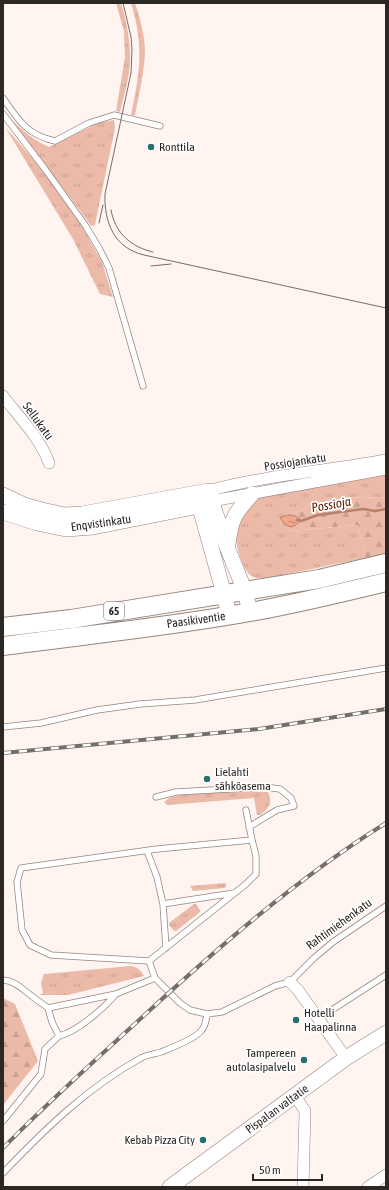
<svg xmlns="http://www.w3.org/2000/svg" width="389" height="1190" viewBox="0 0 389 1190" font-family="'Asap Condensed',sans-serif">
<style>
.grass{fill:url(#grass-tufts)}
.forest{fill:url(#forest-firs)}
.water{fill:url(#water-ripples);stroke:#b8816c}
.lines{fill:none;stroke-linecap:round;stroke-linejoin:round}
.stream{stroke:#b8816c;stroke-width:2.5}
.service-casing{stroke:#95857f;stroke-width:7}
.minor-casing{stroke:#95857f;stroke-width:12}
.secondary-casing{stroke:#95857f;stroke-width:16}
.trunk-casing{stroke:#95857f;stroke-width:20}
.service{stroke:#fff;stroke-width:5.5}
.minor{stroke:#fff;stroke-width:11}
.secondary{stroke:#fff;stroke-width:15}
.trunk{stroke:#fff;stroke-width:18}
.tram{stroke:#756e6a;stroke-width:1}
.rail-casing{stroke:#756e6a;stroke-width:4}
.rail{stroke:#fff;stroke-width:2.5;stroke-dasharray:8;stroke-linecap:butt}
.poi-dot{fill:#256f6c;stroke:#fff;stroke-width:1.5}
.labels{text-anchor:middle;stroke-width:3.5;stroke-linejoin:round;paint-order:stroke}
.shield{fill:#fff;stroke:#6c6866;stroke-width:1}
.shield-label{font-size:11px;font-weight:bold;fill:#2d2724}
.poi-label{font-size:12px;fill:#2d2724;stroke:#fff;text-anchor:start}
.street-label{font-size:12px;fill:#2d2724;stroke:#fff}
.water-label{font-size:13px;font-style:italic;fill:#612001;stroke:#fff}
</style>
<defs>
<pattern id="grass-tufts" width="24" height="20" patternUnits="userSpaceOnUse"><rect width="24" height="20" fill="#ecbaa8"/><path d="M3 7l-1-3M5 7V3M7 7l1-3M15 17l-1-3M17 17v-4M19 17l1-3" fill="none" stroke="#cba090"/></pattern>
<pattern id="forest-firs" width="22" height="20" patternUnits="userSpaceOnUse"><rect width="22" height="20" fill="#ecbaa8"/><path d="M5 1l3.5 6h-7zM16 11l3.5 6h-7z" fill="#cba090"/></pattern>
<pattern id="water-ripples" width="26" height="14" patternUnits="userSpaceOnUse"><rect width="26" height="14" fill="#f3a88b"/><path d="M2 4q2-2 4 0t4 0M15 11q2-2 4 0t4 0" fill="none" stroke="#c58971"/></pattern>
</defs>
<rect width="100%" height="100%" fill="#fff4f0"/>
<path class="grass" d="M116,3H121C128,26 132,49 129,73C127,86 123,99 120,112L116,111L125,57L124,31Z
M131,3H135C140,18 144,33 145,48C145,71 139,93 135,115H131C140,73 144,45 131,3Z
M3,111C17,125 30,139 49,147L98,123L114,120L115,128L95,225L91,226C63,186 32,150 3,111Z
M5,127L34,160L61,195L83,228L102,262L113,297L100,294L73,239Z
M386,473V496L381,498L360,497L323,500L293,514L296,524L289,525L291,531L358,525L365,558L268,578C262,578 255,579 250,575C241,567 233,537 236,525C239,513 249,504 259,497Z
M258,790L268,792C273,803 269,808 260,815H257L254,798L167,805L164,802L169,798L179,795Z
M226,883V887L224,888L193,891L190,886Z
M194,904H196L200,910V912L176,931H174L169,925V923Z
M131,966C137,967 141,970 144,976L68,995H40L43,993L41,983L44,974Z"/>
<path class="forest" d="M386,496V554L365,558L358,525L291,531L289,525L296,524L293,514L323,500L360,497L381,498Z
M3,998L15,1004L38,1061L3,1105Z"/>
<path class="water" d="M290,515L295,516L300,519C299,524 295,525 291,527L284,524L283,521L280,518L281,517Z"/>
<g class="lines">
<path class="stream" d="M297,520L301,521L318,515L363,509L375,511L386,509"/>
<defs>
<path id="service" d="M3,98C18,120 27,135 55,141L89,123L114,115L160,126
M3,114L45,169L85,225L99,248L109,268L143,386
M3,727L41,723L97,710L140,704L195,700L386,668
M156,797L176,792L265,787L280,789L291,798L294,806L277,810L249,827
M246,810L252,840
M147,851L157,877L163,904
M166,948L163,904L234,893
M149,961L51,955L30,945L22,930L17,882L21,868L157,849L252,840L256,856V874L246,884L149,961L155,978L180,1003L190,1010L207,1014L222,1012L275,986L290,982L314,958L333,942L386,906
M3,980C16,981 23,990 33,997C38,1001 43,1004 48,1008L116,994L155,978
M48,1008L52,1022L59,1036C77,1032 104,1008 116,994
M318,1019L386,975
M3,1121L41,1074L45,1049L59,1036
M3,1173C44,1130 88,1087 141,1058C147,1055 154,1054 161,1052C171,1048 195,1039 201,1031C206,1026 206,1020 207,1014"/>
<path id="minor" d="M3,396C18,416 41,439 49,463
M208,491C266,475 327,471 386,460
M212,501L386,469
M290,982L298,990L346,1058
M295,1096L305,1111L303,1187
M368,1187L386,1175"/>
<path id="secondary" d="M3,495L24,505L42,510L64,515L82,514L208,491L227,547L245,591L250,612
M197,497L224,594L229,616
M3,512L37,523L66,529L93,527L189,508L212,501
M228,544C231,518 235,513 252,494
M170,1187L346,1058L386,1033"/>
<path id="trunk" d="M3,627L71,619L319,579L386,563
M3,646C85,635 168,627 250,612C296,604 341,593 386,582"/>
</defs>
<use href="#service" class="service-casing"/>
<use href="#minor" class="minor-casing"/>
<use href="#secondary" class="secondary-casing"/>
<use href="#trunk" class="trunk-casing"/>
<use href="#service" class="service"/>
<use href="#minor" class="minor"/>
<use href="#secondary" class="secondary"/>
<use href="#trunk" class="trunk"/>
<path class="tram" d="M123,3L131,37L132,50L131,73L105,194C104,222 114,248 144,255L386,308
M111,210C115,233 131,247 153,252
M99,223L103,205
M151,266L171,264"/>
<defs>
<path id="rail" d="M3,753L259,729L386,709
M3,1148C46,1104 92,1063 138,1021C215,950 296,879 386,823"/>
</defs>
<use href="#rail" class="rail-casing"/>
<use href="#rail" class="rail"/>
</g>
<g class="poi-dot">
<circle cx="151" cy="147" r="4"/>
<circle cx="207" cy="779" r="4"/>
<circle cx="296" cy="1020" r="4"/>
<circle cx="304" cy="1060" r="4"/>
<circle cx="203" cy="1140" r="4"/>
</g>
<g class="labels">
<rect class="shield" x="104" y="602" width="20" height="18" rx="3"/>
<g class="shield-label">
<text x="114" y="615">65</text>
</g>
<g class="poi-label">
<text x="159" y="151">Ronttila</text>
<text x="215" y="776">Lielahti<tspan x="215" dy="14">sähköasema</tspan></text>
<text x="304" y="1017">Hotelli<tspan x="304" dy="14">Haapalinna</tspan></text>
<text x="296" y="1057" text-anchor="end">Tampereen<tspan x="296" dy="14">autolasipalvelu</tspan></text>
<text x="195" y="1144" text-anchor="end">Kebab Pizza City</text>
</g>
<g class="street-label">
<text transform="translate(38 421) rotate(54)" y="4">Sellukatu</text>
<text transform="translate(295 462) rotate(-9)" y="4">Possiojankatu</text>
<text transform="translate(101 523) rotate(-8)" y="4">Enqvistinkatu</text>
<text transform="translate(196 620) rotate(-8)" y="4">Paasikiventie</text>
<text transform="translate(339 924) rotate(-36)" y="4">Rahtimiehenkatu</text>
<text transform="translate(277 1109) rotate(-36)" y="4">Pispalan valtatie</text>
</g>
<g class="water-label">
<text transform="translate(331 504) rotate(-10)" y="5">Possioja</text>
</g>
</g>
<rect width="389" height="1190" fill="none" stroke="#2d2724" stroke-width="8"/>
<path d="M253 1174v6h69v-6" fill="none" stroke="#2d2724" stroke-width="2"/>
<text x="259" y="1174" font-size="12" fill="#2d2724" stroke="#ffffff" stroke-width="3" paint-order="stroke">50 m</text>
</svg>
